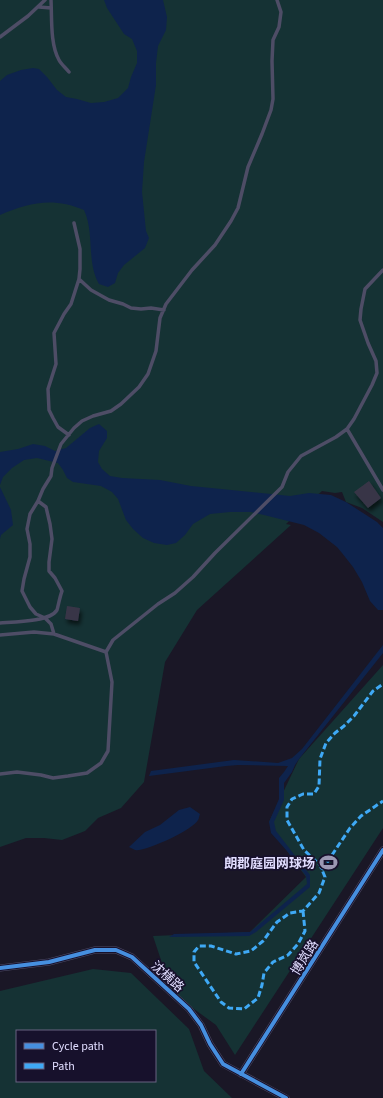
<svg xmlns="http://www.w3.org/2000/svg" width="383" height="1098" viewBox="0 0 383 1098" font-family="'Source Sans 3','Noto Sans SC',sans-serif">
<style>
.green{fill:#153234;fill-rule:evenodd}
.water{fill:#0e234c}
.building{fill:#393647;filter:url(#shadow)}
.lines{fill:none;stroke-linecap:round;stroke-linejoin:round}
.service{stroke:#4e4d66;stroke-width:3.5}
.minor{stroke:#4e4d66;stroke-width:7}
.quiet{stroke:#3fa9f5;stroke-width:3;stroke-dasharray:6 3;stroke-linecap:butt}
.cycleway-casing{stroke:#17112c;stroke-width:6}
.cycleway{stroke:#468fdf;stroke-width:4}
.labels{text-anchor:middle;stroke-width:3.5;stroke-linejoin:round;paint-order:stroke}
.poi-label{font-size:13px;font-weight:bold;fill:#e1ddff;stroke:#17112c;text-anchor:end}
.street-label{font-size:13px;fill:#e1ddff;stroke:#17112c}
</style>
<defs>
<filter id="shadow"><feDropShadow dx="2" dy="4" stdDeviation="2" flood-color="#0009"/></filter>
</defs>
<rect width="100%" height="100%" fill="#1a1726"/>
<path class="green" d="M0,0H383V522L362,508L346,502L342,492L335,493L322,491L286,524L291,525L197,610L165,662L144,782L121,808L98,818L85,831L62,840L44,838H26L0,847Z
M383,665V828L235,1055L216,1025L172,993L153,936L250,932L306,877L287,851L269,822L299,759Z
M93,969L131,973L189,1029L204,1071L232,1098H0V991ZM17,1031H155V1081H17Z"/>
<path class="water" d="M104,0H163L167,17L166,30L158,46L156,63V85L144,162L142,192L146,231L149,238L145,248L124,265L118,273L115,283L108,287L99,284C86,261 95,234 84,210C54,197 29,202 0,215V81L7,75L21,70L33,68L39,69L47,77L57,90L66,97L77,99L91,103L104,102L118,98L128,88L131,77L137,63V51L132,39L124,34L107,8Z
M99,424L107,431V438L99,451L98,462L102,469L110,476L122,478L160,480L191,486L290,496L309,493L331,495L346,502L377,522L383,528V610H378L370,601L362,582L353,567L342,553L337,547L319,533L304,525L264,515L251,512H230L210,514L193,524L185,535L176,543L167,545L154,543L143,538L133,529L126,520L118,499L112,492L101,486L73,482L67,478L63,470L58,463L37,458L24,460L12,468L3,477L0,485V452L18,449L33,444L45,446L55,451L66,448L90,428Z
M0,487L11,510L13,525L1,535L0,539Z
M383,645V653L299,759L295,765L292,772L284,783V800L274,822L276,831L310,875V887L256,932L249,936L169,937L174,934L250,932L307,884L306,876L287,851L271,833L269,822L279,799V778L284,772L288,766L238,765L226,766L149,776L151,771L234,760L278,763L292,758L302,749Z
M190,807L200,814C199,816 199,819 198,820C193,830 145,852 135,850C133,849 131,848 129,847L145,832L160,825L179,810Z"/>
<path class="building" d="M369,481L381,498L368,508L354,492Z
M67,606L80,608L78,621L65,619Z"/>
<g class="lines">
<path class="service" d="M51,0C52,18 50,44 59,60C61,64 66,68 69,72
M39,7L51,8
M0,37L28,16L45,0
M79,279L91,290L109,300L123,304L131,308L141,309L151,308L164,310
M347,429L383,490
M69,435L58,427L53,418L49,410L48,389L56,364L54,333L64,314L71,304L79,279L80,269V249L74,223
M0,623C13,622 50,622 57,610C58,607 60,596 62,591L55,578L49,571V562L52,539L50,524L46,507L38,501
M54,634L51,624L45,618L36,614L30,607L22,591L24,579L30,557V544L27,529L30,514L38,501L43,489L51,476L52,468L61,444L74,428L82,421L93,416L111,411L121,404L139,387L148,374L156,351L160,318L166,304L192,270L215,245L231,221L238,208L248,167L262,134L271,110L273,99L272,61L273,40L279,27L281,12L277,0
M0,635L34,632L54,634L106,652
M0,774L17,772L41,775L53,778L68,776L87,773L101,763L108,751L112,682L106,652L113,640L158,604L175,593L193,577L215,553L282,487L288,472L301,456L336,437L347,429L354,419L372,385L377,373L376,361L368,343L360,320L361,309L365,289L383,270"/>
<path class="minor" d="M0,968L49,962L95,950H116L132,957L189,1009L201,1025L210,1044L223,1064L286,1098
M241,1074L383,850"/>
<path class="quiet" d="M322,870L350,828L361,816L383,801
M303,911L305,931L298,944L288,955L273,962L264,973L262,985L258,998L244,1009L229,1008L221,1002L194,962V952L199,946H211L236,954L251,951L263,941L277,922L290,913L303,911L319,893L325,877L320,865L304,850L287,820V807L292,799L303,794H314L319,786L320,759L326,743L335,733L344,726L354,716L373,691L383,684"/>
<defs>
<path id="cycleway" d="M0,968L49,962L95,950H116L132,957L189,1009L201,1025L210,1044L223,1064L286,1098
M241,1074L383,850"/>
</defs>
<use href="#cycleway" class="cycleway-casing"/>
<use href="#cycleway" class="cycleway"/>
</g>
<defs>
<symbol id="stadium-bare" viewBox="-9 -9 18 18"><path d="M0-5a6.5 5 0 1 0 0 10a6.5 5 0 1 0 0-10ZM-3.5-1.8h7v3.6h-7Z" fill="#9b98b3" stroke="#17112c" stroke-width="2.5" paint-order="stroke"/></symbol>
</defs>
<g fill-rule="evenodd">
<use href="#stadium-bare" x="316" y="850" width="25" height="25"/>
</g>
<g class="labels">
<g class="poi-label">
<text x="315" y="868">朗郡庭园网球场</text>
</g>
<g class="street-label">
<text transform="translate(304 957) rotate(-58)" y="5">博岚路</text>
<text transform="translate(168 976) rotate(42)" y="5">沈横路</text>
</g>
</g>
<rect x="16" y="1030" width="140" height="52" fill="#17112c" stroke="#686380"/>
<rect x="24" y="1043" width="20" height="6" fill="#468fdf" stroke="#686380"/>
<text x="52" y="1050" font-size="12" fill="#e1ddff">Cycle path</text>
<rect x="24" y="1063" width="20" height="6" fill="#3fa9f5" stroke="#686380"/>
<text x="52" y="1070" font-size="12" fill="#e1ddff">Path</text>
</svg>
